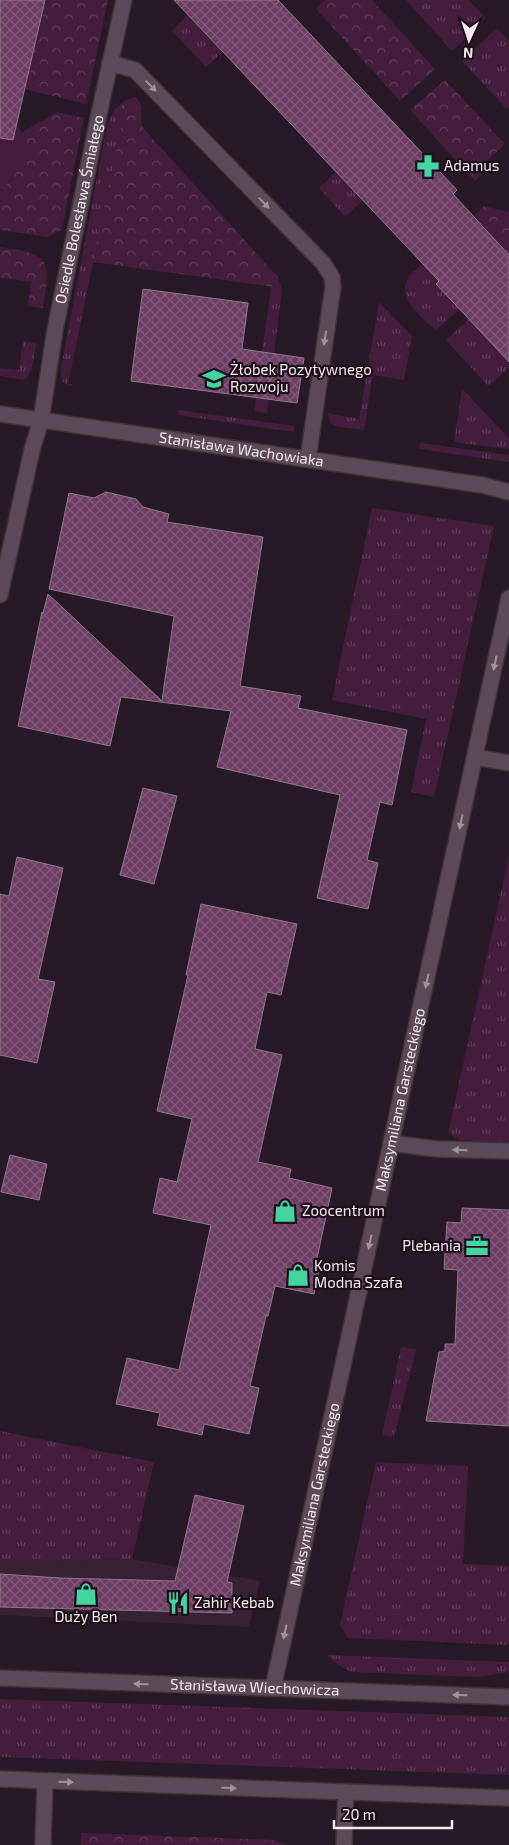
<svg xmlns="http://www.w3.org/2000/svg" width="509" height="1845" viewBox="0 0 509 1845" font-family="'Exo 2',sans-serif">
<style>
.built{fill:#362232}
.grass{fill:url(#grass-tufts)}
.forest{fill:url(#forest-crowns)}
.green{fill:#441d3d}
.building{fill:url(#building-cross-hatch);stroke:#8c7a88}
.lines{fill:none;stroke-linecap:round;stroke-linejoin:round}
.minor-casing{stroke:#3e333b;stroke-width:18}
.tertiary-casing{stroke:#3e333b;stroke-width:18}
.minor{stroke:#5b4b58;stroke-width:15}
.tertiary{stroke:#5b4b58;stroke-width:15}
.oneway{fill:#a0939d}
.labels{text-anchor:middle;stroke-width:4.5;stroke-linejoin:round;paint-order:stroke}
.poi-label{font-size:15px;fill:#f4eaf1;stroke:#1e101b;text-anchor:start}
.street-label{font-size:15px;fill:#f4eaf1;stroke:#1e101b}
</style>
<defs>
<pattern id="grass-tufts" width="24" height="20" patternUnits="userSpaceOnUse" patternTransform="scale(1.25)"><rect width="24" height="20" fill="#441d3d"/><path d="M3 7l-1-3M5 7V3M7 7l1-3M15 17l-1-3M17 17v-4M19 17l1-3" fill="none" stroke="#603e5a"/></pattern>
<pattern id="forest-crowns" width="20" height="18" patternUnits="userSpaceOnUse" patternTransform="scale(1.25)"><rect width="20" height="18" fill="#441d3d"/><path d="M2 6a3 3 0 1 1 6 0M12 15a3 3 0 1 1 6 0" fill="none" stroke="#603e5a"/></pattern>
<pattern id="building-cross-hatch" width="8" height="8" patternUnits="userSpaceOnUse" patternTransform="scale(1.25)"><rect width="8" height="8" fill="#6d3d64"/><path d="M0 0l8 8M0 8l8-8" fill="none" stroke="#82597b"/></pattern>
</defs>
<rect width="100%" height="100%" fill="#271925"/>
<path class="built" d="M132,1559L260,1581L249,1627L0,1615V1562Z"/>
<path class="grass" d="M406,0H469L486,18L452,51Z
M188,15L223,52L206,67L172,31Z
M497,28L509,41V107L507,109L462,61Z
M127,99L68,384H73L71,386C61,384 60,377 61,368L107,125L115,109Z
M336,172L363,200L345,217L319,188Z
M474,216L488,233L436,284L460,309L437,329L433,328C418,313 394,297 410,275Z
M271,287L282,288L267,413L254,411Z
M379,302L412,336L404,380L373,375L364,430L334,426L330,422L328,413L359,419Z
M469,319L509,362V368L490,385H487L447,341V339Z
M23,341L36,343C34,356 34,370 25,380L0,376V368L19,370Z
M462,389L509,438V449L454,442Z
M179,410L294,426V432L178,415Z
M420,443L509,455V462L419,449Z
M372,508L494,526L434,797L411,792L426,719L332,700Z
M509,856V1143L459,1140L448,1133Z
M401,1347L416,1349L394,1437L382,1435Z
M0,1431L154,1462L132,1559L0,1562Z
M376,1462L468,1466L463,1564L509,1566V1645L348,1638L340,1625Z
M327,1655L509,1662V1672L478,1677L351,1672L337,1664Z
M0,1699L509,1717V1775L0,1757Z"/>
<path class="forest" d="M45,0H108L86,104L24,89Z
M325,0H372L435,69L400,101L316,9Z
M445,80L505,144L487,161L492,165L475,181L410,110Z
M136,97L140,103L142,127L277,276L282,288L93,262L127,99Z
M57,112L84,118L62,230L48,237L0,230V189L11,181L23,141L21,133Z
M484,206L509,212V255L474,216Z
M0,247C51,254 51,259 43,308L28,306L31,282L0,278Z
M81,1833L274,1840L287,1845H81Z"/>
<path class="green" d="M0,110C6,115 13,120 18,126C33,149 20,175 0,189Z"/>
<path class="building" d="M0,0H45L13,140L0,138Z
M174,0H278L457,190L453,194L509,255V362L436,284L439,281Z
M143,289L248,303L242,349L304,358L297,403L131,381Z
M106,492L136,499L143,507L169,514L167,522L263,537L240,686L301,696L298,708L407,730L392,805L380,802L367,860L378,863L368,909L317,898L340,795L217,767L231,711L121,697L110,746L18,726L42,612L43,613L48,594L162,701L174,616L49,589L69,493L94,498Z
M143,788L177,796L154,884L120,875Z
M17,857L63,868L38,979L55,982L37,1063L0,1055V894L9,896Z
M201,904L297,924L281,995L267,992L255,1049L282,1055L258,1162L291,1169L289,1178L332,1188L316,1263L320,1264L314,1294L275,1286L268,1316H266L250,1386L259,1388L249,1434L204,1424L202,1435L157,1425L160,1413L116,1404L127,1358L179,1370L211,1225L153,1213L160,1178L177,1182L192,1119L157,1111L188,975H186Z
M10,1155L47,1164L39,1200L1,1192Z
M462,1208L509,1210V1426L426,1421L439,1352L445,1351V1344H455L458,1270L444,1269L447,1222L461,1223Z
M195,1495L244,1506L227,1582L232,1583V1613L0,1607V1574L60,1578L175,1581Z"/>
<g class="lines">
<defs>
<g id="minor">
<path d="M110,63L135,70L323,263L332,277L333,287L308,459"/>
<path id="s1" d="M0,414L482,485L509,492"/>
<path id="s2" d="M0,595L32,450L41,420L55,330L99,114L124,0"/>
<path d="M475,757L509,763"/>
<path d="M391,1143L436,1149L509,1151"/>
<path id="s3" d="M273,1688L509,598"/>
<path d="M43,1845L45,1781"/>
<path d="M344,1845L346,1792"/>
</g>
<g id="tertiary">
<path id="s4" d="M0,1678L509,1697"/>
<path d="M0,1779L509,1798"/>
</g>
</defs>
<use href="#minor" class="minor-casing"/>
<use href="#tertiary" class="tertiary-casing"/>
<use href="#minor" class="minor"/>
<use href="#tertiary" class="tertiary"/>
</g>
<defs><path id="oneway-solid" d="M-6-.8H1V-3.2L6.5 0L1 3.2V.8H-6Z" transform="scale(1.25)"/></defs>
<g class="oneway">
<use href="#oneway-solid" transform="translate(151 86) rotate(46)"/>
<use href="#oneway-solid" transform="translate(264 203) rotate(46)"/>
<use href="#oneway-solid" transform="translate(325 338) rotate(99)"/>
<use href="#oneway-solid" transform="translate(495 663) rotate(102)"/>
<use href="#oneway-solid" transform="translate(461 822) rotate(102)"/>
<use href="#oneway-solid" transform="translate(427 981) rotate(102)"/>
<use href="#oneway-solid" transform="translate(460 1150) rotate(-179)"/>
<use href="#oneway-solid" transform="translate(370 1242) rotate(102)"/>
<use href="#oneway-solid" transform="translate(285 1632) rotate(102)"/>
<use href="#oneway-solid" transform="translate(141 1684) rotate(-178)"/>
<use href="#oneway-solid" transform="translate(460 1695) rotate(-178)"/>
<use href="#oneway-solid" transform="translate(66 1782) rotate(2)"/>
<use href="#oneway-solid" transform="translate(229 1788) rotate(2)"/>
</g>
<defs>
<symbol id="pharmacy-bare" viewBox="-9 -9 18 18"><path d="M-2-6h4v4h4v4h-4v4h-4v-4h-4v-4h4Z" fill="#42d4a1" stroke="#1e101b" stroke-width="2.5" paint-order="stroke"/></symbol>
<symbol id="school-bare" viewBox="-9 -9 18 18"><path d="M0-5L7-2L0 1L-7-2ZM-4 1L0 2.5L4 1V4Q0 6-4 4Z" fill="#42d4a1" stroke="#1e101b" stroke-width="2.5" paint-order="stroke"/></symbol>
<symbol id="shop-bare" viewBox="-9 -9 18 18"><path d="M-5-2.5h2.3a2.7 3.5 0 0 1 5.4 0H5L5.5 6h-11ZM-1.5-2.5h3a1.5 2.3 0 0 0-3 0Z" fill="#42d4a1" stroke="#1e101b" stroke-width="2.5" paint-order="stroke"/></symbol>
<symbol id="office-bare" viewBox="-9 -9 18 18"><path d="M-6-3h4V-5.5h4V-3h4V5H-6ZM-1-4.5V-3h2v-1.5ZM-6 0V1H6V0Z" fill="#42d4a1" stroke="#1e101b" stroke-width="2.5" paint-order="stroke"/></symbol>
<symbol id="restaurant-bare" viewBox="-9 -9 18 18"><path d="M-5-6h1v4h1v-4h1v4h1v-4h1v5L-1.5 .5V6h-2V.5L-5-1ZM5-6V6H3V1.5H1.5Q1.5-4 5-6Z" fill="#42d4a1" stroke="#1e101b" stroke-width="2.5" paint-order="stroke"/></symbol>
</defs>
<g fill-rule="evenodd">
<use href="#pharmacy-bare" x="412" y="150" width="32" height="32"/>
<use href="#school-bare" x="198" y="363" width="32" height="32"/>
<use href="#shop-bare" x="269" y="1195" width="32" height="32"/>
<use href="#office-bare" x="461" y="1230" width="32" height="32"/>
<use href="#shop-bare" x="282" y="1259" width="32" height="32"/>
<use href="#shop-bare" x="70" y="1578" width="32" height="32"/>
<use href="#restaurant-bare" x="162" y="1587" width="32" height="32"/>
</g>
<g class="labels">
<g class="poi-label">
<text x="444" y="171">Adamus</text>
<text x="230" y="375">Żłobek Pozytywnego<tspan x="230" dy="17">Rozwoju</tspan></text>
<text x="302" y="1216">Zoocentrum</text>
<text x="461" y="1251" text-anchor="end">Plebania</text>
<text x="314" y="1271">Komis<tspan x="314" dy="17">Modna Szafa</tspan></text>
<text x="194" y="1608">Zahir Kebab</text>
<text x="86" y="1622" text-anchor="middle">Duży Ben</text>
</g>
<g class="street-label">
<text dy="5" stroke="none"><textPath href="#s2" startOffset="394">Osiedle Bolesława Śmiałego</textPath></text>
<text dy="5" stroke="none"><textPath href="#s1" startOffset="244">Stanisława Wachowiaka</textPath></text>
<text dy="5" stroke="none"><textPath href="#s3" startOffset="602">Maksymiliana Garsteckiego</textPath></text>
<text dy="5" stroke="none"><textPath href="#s3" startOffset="198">Maksymiliana Garsteckiego</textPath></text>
<text dy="5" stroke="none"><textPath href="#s4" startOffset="255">Stanisława Wiechowicza</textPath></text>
</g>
</g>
<g transform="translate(469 40) rotate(183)" stroke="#1e101b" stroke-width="4" paint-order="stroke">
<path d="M0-4L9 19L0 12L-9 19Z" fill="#f4eaf1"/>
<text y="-8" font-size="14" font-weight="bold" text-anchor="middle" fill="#f4eaf1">N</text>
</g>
<path d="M334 1820v8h118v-8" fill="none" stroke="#f4eaf1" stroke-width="2.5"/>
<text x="342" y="1820" font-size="15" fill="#f4eaf1" stroke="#1e101b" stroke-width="4" paint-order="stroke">20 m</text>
</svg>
